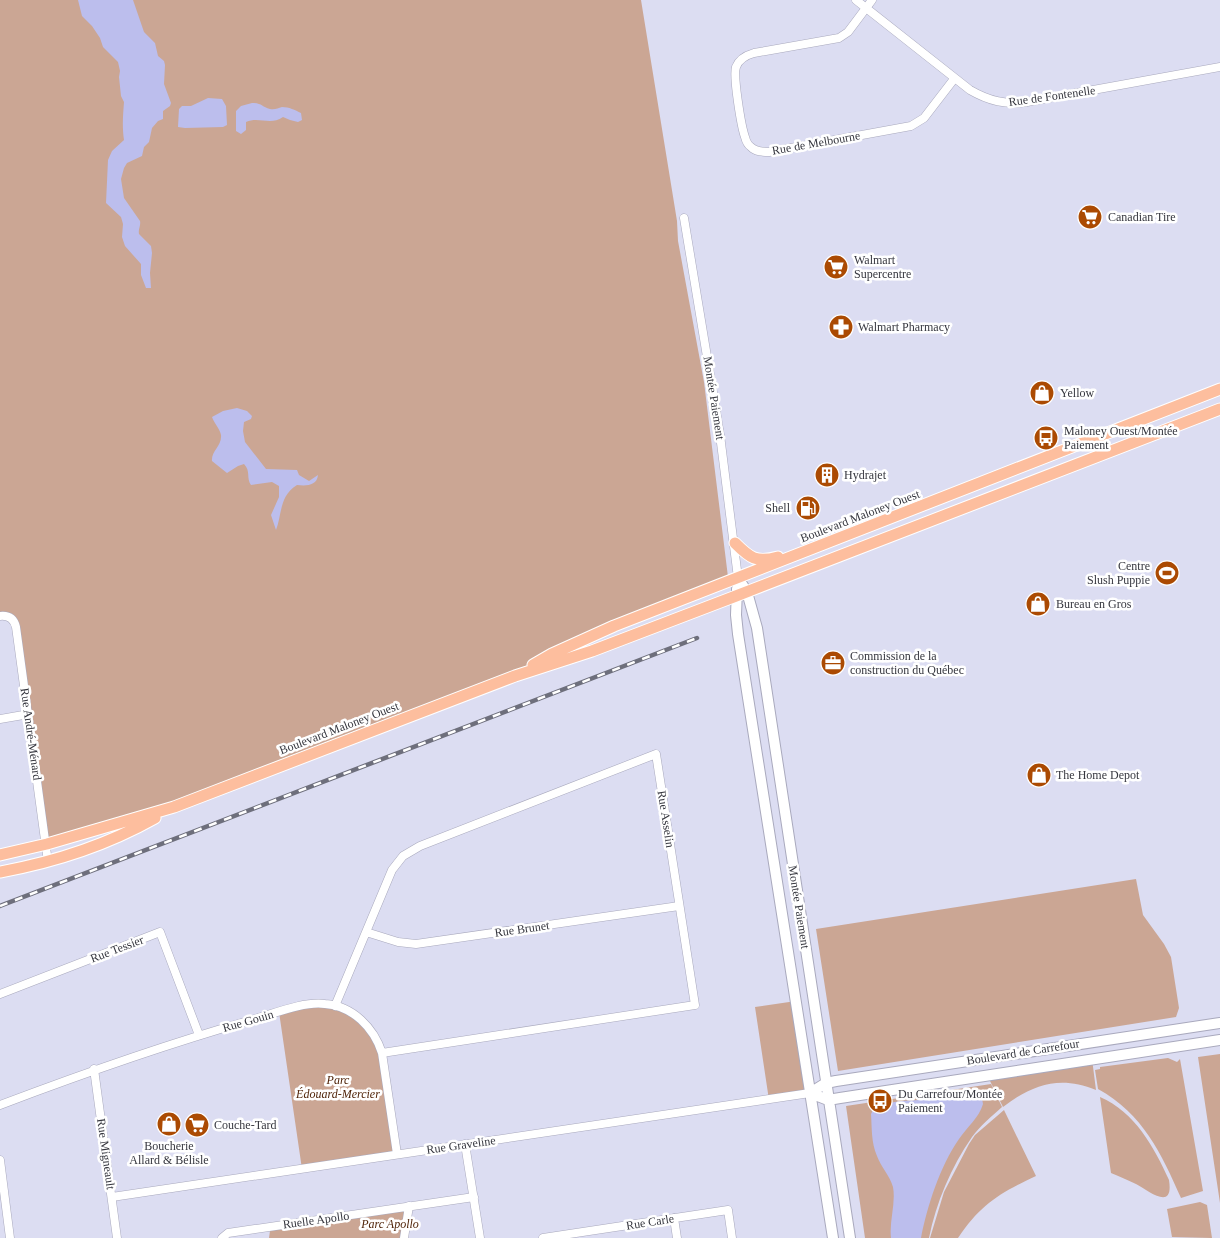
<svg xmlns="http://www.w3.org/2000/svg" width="1220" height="1238" viewBox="0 0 1220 1238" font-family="Georgia,serif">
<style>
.green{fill:#cba694}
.water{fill:#bcbeed}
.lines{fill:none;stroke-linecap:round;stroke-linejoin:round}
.street-casing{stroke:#a9a9bd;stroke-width:9}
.secondary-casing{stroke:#a9a9bd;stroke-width:12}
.primary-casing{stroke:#fff;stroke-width:13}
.street{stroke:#fff;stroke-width:8}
.secondary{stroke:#fff;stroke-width:10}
.primary{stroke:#fdbe9e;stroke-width:11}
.rail-casing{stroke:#6e6f7c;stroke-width:4.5}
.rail{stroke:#fff;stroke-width:2.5;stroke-dasharray:8;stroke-linecap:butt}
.labels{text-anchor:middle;stroke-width:5;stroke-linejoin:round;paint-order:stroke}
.street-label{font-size:12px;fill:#35363e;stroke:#fff}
.poi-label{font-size:12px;fill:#35363e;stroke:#fff;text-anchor:start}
.park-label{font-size:12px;font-style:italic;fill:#502409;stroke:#fff}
</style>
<rect width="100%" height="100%" fill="#dcddf2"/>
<path class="green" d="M0,0H641L677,221L678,241L704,382L728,577L515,676L174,807L47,844L14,622L0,616Z
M1136,879L1143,915L1164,944L1171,957L1179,1008L1176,1017L838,1071L816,929Z
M796,1001L810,1093L769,1100L755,1007Z
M315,1004L347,1011L379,1044L397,1154L302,1169L279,1012Z
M1220,1054V1203L1198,1057Z
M1168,1058L1177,1062L1180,1059L1203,1191L1181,1198C1161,1153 1143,1114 1098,1089L1095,1070L1100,1069V1067Z
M1092,1059L1096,1090C1060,1075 1033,1084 1003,1107L987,1075Z
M991,1084L1002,1107C992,1116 980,1126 972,1137C951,1167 936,1203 929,1238H865L846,1106Z
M1100,1097C1135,1112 1154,1147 1169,1180C1174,1212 1149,1191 1136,1184C1128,1180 1120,1177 1111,1173Z
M1004,1110L1036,1176C1000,1193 981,1204 958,1238H930L944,1192L969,1144L975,1135Z
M1200,1202L1207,1205L1212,1238L1172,1237L1167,1209Z
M409,1206L404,1238H269L270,1231L274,1226Z"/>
<path class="water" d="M78,0H133L144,32L155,43L158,56L164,61L165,65L164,84L171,103L170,106L163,111V119L158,121L152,128L149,142L144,147L142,156L127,163L124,168L121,179L124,198L140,221C141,226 138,229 139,234L151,246L152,253L150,273L151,288H146L141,275V264L125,246L122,237L123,224L121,217L106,203L108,160L112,151L124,140C122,126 123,116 124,102L121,96L119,77L120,71L118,62L103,47L100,38L92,26L82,16Z
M208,98L222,99L226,106L227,125L223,127L185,128L178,127L179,109L182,106H191Z
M252,103C262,103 262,107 270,109C275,110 278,108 282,107C289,107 295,110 301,113L302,120L298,122L290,120L283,117C270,126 259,116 246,122V130L241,134L236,131V111L241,106Z
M237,408L247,411L252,416L251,419L244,422L243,431L245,442L266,469L297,470L299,475L309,481L318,475C317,486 306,486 297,485C279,496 282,515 276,530L271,515L279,497V486L272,482L251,485C246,478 251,471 244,464L238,466L227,473L212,461C211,451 222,446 221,435C220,429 214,423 212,417L223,411Z
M963,1093C973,1093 982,1092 983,1104C979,1118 967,1127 959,1139C940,1166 927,1207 921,1238H891C889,1221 896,1204 893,1187C890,1176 881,1167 877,1156C871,1142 872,1128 871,1114C877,1098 920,1101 935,1099C945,1098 954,1095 963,1093Z"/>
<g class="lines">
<defs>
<path id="street" d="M856,0L970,90C989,101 1006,105 1027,102L1220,67
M872,0L848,32L839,38L754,53C747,55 739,59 736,67C733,76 741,126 745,137C746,141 748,145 751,147C756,152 763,152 769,152L911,126L924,118L954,79
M684,218L720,435L738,578
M0,616C9,615 14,619 16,627L48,862
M0,719L29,714
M366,932L398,942L416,944L679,906
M0,994L160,932L199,1035
M335,1006L392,870L403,856L420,846L656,754L695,1005L382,1053
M94,1069L117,1238
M0,1105C82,1074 164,1045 248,1021C271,1015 302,1001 325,1004C353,1006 374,1028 382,1053L397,1154
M465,1144L480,1238
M0,1160L10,1238
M112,1197L810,1093
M674,1218L677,1238
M222,1238L228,1233L474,1197
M404,1238L409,1206
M543,1238L728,1210L732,1238"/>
<path id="secondary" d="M738,578L747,592L757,628L850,1238
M737,589L736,615L738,634L833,1238
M810,1093L826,1083L836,1081L1220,1023
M810,1093L828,1100L840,1098L1220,1040"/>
<path id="primary" d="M735,543C750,558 756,563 778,557
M533,665L552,654L614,626L1220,389
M0,855L47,844L174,807L515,676L592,651L736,596L1220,409
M0,872C55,862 107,845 155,818"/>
</defs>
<use href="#street" class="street-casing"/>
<use href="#secondary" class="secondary-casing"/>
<use href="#primary" class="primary-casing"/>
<use href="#street" class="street"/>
<use href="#secondary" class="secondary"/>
<use href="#primary" class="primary"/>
<defs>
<path id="rail" d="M0,906L697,638"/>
</defs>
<use href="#rail" class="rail-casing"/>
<use href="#rail" class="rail"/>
</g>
<defs>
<symbol id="supermarket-disc" viewBox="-11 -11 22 22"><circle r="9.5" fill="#ab4a02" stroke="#fff"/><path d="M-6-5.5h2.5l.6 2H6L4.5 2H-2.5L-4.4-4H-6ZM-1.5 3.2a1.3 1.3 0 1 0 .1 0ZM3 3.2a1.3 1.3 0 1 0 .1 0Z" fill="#fff"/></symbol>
<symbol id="pharmacy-disc" viewBox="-11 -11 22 22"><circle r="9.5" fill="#ab4a02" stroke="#fff"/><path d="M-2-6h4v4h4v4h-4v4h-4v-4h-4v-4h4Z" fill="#fff"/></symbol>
<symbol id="shop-disc" viewBox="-11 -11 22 22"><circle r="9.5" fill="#ab4a02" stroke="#fff"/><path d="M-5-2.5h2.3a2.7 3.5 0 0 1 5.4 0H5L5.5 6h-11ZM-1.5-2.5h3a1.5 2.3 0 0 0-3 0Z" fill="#fff"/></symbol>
<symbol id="bus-disc" viewBox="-11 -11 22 22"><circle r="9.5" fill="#ab4a02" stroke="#fff"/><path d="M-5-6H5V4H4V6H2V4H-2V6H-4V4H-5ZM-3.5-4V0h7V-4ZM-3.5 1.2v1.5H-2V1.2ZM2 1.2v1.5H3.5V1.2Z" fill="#fff"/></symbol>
<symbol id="building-disc" viewBox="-11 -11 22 22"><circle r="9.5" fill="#ab4a02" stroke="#fff"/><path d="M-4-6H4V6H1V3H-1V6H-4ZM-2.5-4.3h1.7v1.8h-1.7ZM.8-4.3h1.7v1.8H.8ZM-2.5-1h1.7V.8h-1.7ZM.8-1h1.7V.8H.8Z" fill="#fff"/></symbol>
<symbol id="fuel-disc" viewBox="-11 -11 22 22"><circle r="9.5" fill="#ab4a02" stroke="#fff"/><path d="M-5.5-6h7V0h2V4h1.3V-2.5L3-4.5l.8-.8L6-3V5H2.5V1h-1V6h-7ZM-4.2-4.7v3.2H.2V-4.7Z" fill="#fff"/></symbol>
<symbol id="stadium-disc" viewBox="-11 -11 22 22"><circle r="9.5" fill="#ab4a02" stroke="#fff"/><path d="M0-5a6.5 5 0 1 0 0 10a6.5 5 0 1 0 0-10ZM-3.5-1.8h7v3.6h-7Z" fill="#fff"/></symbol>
<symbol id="office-disc" viewBox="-11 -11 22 22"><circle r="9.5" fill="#ab4a02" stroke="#fff"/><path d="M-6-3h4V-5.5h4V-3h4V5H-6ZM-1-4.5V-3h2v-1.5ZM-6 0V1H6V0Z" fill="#fff"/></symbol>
</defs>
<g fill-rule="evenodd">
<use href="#supermarket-disc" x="1076" y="203" width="28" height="28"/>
<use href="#supermarket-disc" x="822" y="253" width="28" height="28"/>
<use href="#pharmacy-disc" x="827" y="313" width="28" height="28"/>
<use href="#shop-disc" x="1028" y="379" width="28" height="28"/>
<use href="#bus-disc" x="1032" y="424" width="28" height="28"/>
<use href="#building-disc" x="813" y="461" width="28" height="28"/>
<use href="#fuel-disc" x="794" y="494" width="28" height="28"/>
<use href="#stadium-disc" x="1153" y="559" width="28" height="28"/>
<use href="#shop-disc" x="1024" y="590" width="28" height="28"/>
<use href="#office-disc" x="819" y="649" width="28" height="28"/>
<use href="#shop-disc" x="1025" y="761" width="28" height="28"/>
<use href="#bus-disc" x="866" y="1087" width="28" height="28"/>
<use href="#shop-disc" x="155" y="1110" width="28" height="28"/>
<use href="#supermarket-disc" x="183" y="1111" width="28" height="28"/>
</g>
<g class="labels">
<g class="street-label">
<text transform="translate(1052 96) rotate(-8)" y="4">Rue de Fontenelle</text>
<text transform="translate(816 143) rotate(-10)" y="4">Rue de Melbourne</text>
<text transform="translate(714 398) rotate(81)" y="4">Montée Paiement</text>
<text transform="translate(860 516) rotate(-21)" y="4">Boulevard Maloney Ouest</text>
<text transform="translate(339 728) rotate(-21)" y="4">Boulevard Maloney Ouest</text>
<text transform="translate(31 734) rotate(82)" y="4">Rue André-Ménard</text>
<text transform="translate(666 819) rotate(81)" y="4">Rue Asselin</text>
<text transform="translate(799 907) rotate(81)" y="4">Montée Paiement</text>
<text transform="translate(522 929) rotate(-8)" y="4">Rue Brunet</text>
<text transform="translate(117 949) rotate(-21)" y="4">Rue Tessier</text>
<text transform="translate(248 1021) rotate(-16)" y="4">Rue Gouin</text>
<text transform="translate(1023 1052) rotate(-9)" y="4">Boulevard de Carrefour</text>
<text transform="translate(461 1145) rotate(-8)" y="4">Rue Graveline</text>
<text transform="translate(106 1154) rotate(82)" y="4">Rue Migneault</text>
<text transform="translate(316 1220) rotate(-8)" y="4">Ruelle Apollo</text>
<text transform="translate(650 1222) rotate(-9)" y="4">Rue Carle</text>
</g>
<g class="poi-label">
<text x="1108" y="221">Canadian Tire</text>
<text x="854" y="264">Walmart<tspan x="854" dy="14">Supercentre</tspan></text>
<text x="858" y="331">Walmart Pharmacy</text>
<text x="1060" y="397">Yellow</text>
<text x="1064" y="435">Maloney Ouest/Montée<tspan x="1064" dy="14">Paiement</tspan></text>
<text x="844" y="479">Hydrajet</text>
<text x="790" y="512" text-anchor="end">Shell</text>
<text x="1150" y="570" text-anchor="end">Centre<tspan x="1150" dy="14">Slush Puppie</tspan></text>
<text x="1056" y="608">Bureau en Gros</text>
<text x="850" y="660">Commission de la<tspan x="850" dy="14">construction du Québec</tspan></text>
<text x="1056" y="779">The Home Depot</text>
<text x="898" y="1098">Du Carrefour/Montée<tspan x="898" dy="14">Paiement</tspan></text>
<text x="214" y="1129">Couche-Tard</text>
<text x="169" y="1150" text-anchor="middle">Boucherie<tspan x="169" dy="14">Allard &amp; Bélisle</tspan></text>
</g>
<g class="park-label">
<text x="338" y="1084">Parc<tspan x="338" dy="14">Édouard-Mercier</tspan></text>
<text x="390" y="1228">Parc Apollo</text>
</g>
</g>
</svg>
